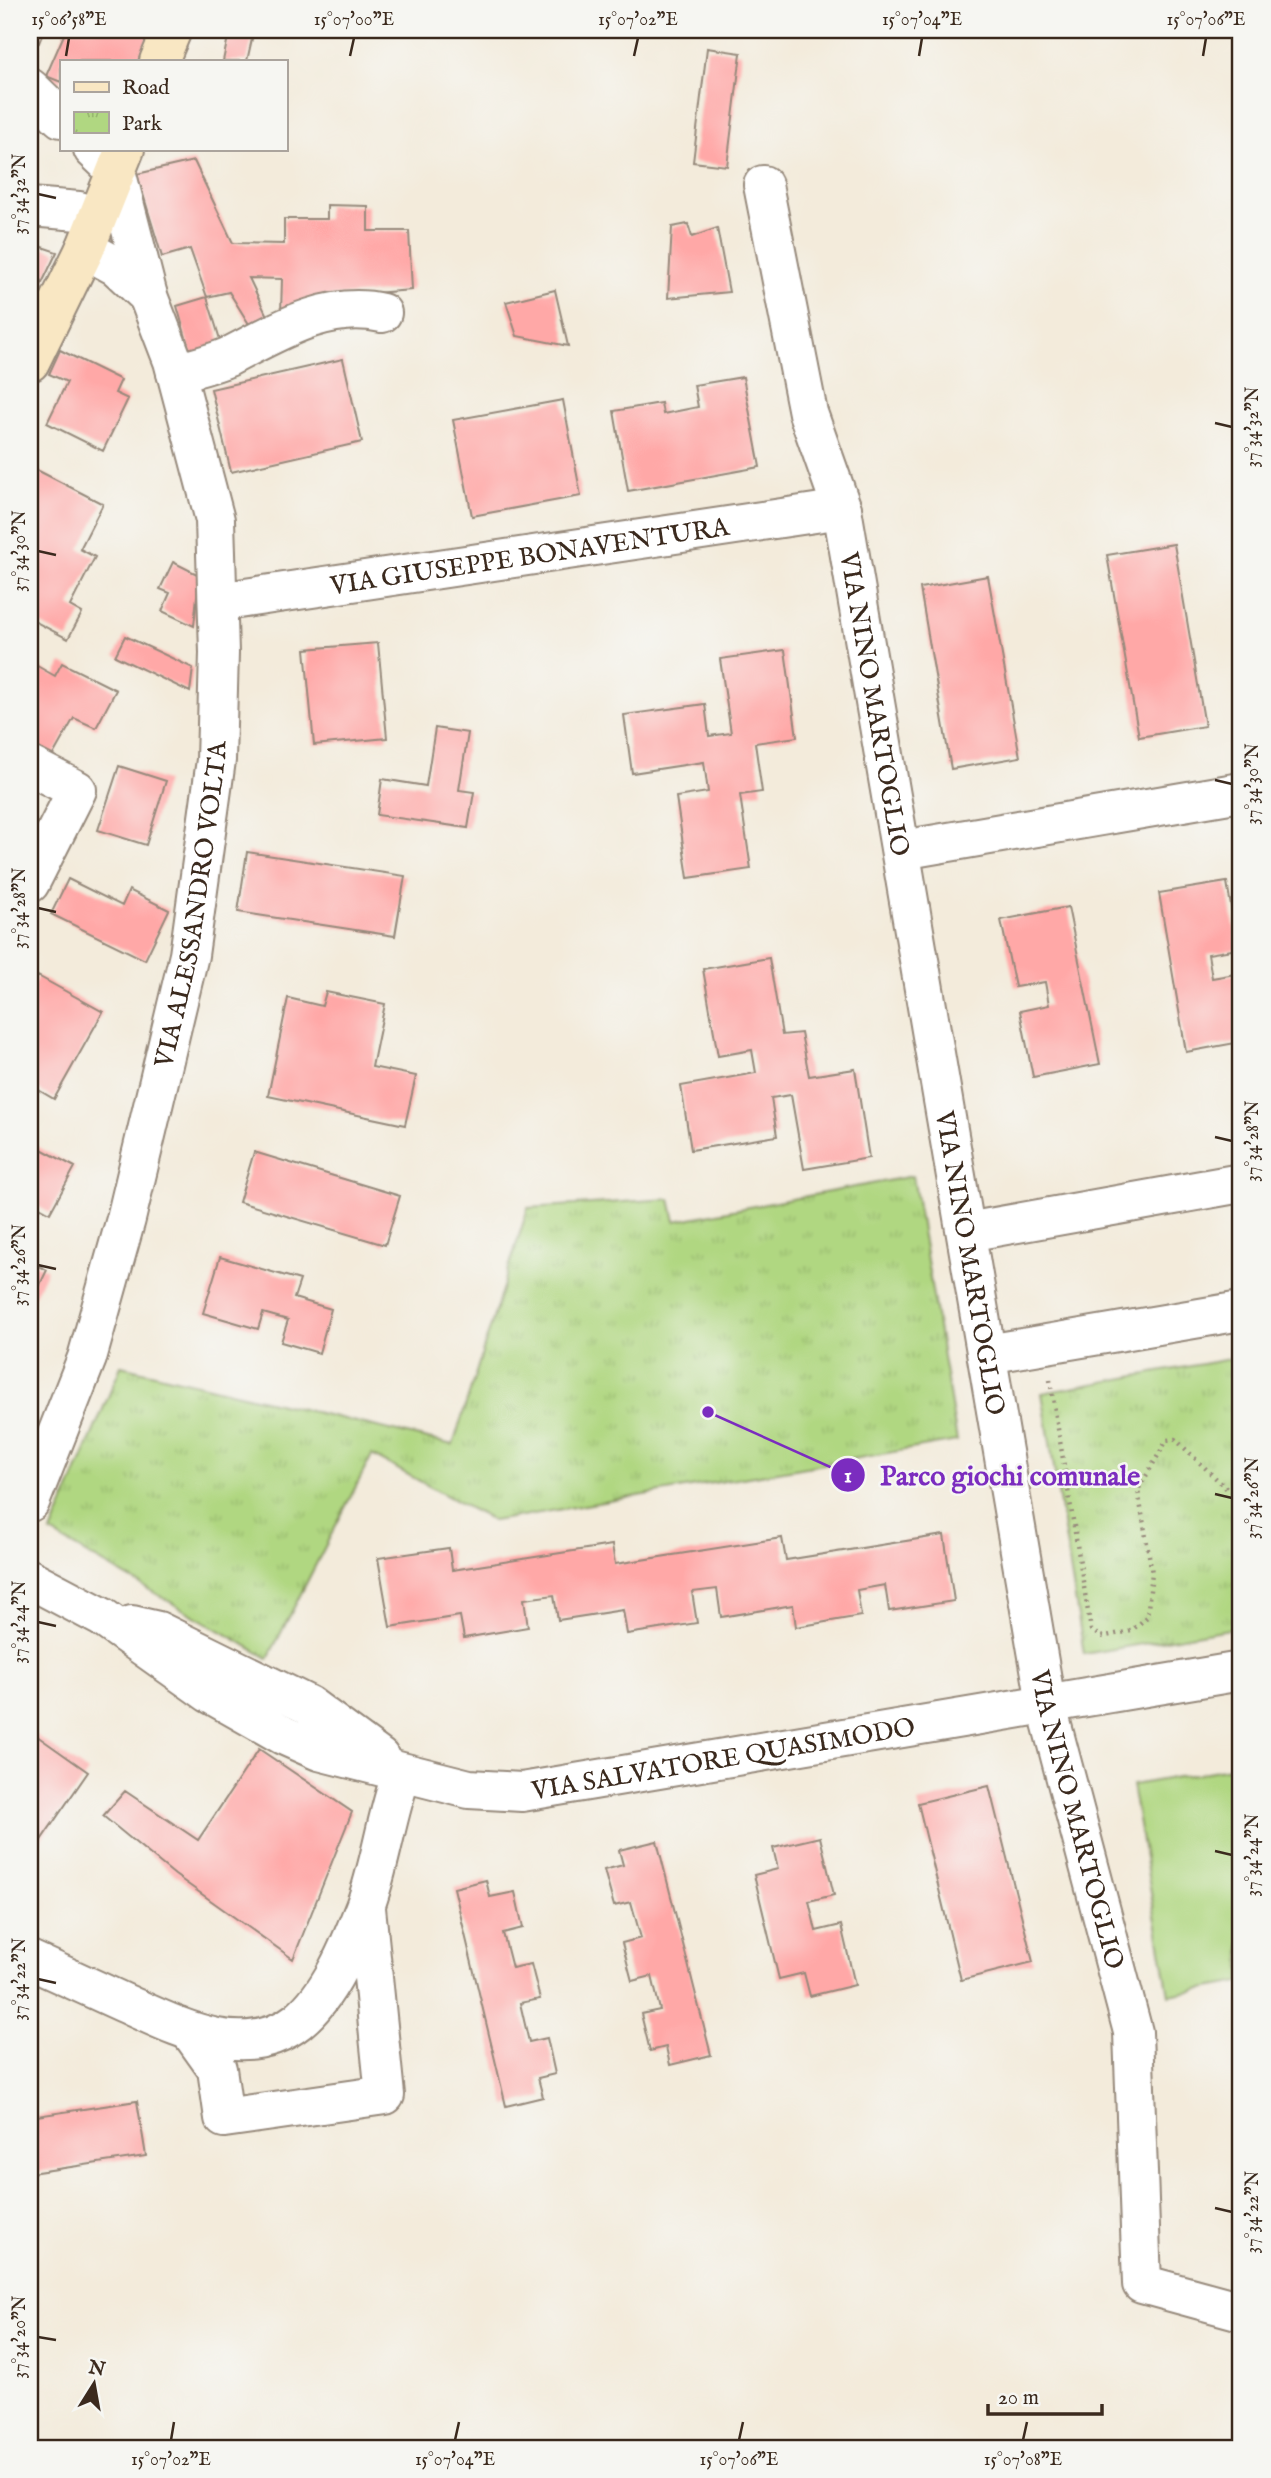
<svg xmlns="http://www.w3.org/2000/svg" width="1271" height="2478" viewBox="0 0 1271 2478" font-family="'IM FELL English',serif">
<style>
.park{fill:url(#park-tufts);stroke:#768050;stroke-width:2}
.garden{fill:#b0d781;stroke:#768050;stroke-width:2}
.building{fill:#ffa8a7}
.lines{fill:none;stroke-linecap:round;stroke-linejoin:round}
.street-casing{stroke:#978a7c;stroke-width:42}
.secondary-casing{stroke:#978a7c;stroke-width:42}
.path{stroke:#978a7c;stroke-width:4.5;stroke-dasharray:2 5;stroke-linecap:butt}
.street{stroke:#fff;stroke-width:38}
.secondary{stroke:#f9e7c3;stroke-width:38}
.ticks{fill:none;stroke:#3b2a1e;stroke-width:2.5}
.labels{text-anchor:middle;stroke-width:5;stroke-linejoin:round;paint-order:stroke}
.street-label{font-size:26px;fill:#3b2a1e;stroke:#f6f6f2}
.leader{fill:none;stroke:#7b2cbf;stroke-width:2.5}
.callout-dot{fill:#7b2cbf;stroke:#f6f6f2;stroke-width:2.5}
.mark-label{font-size:21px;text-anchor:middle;font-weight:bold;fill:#fff}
.callout-label{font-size:28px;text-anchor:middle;font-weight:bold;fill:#7b2cbf;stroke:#f6f6f2;stroke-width:5;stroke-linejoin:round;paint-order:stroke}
.neatline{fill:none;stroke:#3b2a1e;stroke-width:2.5}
.ticks-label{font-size:18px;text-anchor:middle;fill:#3b2a1e}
</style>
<defs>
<pattern id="park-tufts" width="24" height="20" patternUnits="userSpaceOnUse" patternTransform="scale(1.75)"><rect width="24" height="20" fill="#b0d781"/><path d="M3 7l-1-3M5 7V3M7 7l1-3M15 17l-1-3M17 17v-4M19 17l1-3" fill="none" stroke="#98b96f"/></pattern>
</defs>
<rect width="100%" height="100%" fill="#f6f6f2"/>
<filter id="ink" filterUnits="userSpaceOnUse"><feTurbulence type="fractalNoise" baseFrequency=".0143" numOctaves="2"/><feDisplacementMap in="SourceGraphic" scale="14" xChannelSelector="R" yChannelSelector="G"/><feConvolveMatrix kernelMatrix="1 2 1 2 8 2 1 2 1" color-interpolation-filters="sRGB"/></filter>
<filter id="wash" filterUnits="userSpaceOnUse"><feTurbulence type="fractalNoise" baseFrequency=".00686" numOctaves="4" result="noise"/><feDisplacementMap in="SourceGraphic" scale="28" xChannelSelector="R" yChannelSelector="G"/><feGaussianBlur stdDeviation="1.57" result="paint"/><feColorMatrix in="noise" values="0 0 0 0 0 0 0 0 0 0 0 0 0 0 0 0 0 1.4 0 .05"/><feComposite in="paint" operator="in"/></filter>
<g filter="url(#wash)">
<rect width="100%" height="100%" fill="#f3ebdb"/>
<path class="park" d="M913,1176L957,1441L493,1521L372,1455L268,1658L51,1533L121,1366L453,1445L528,1208L670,1199L675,1221Z
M1241,1357V1627L1084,1654L1042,1393Z"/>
<path class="garden" d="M1241,1766V1982L1169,1995L1132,1785Z"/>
<g id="blocks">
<path class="building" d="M30,30H44L39,43L30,39Z
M66,30H133L149,36L138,61H61V82L46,76Z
M254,30L247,61H223L228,37L200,31Z
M707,48L741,53L727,166L693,162Z
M194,161L233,243L284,244V219H327V205L368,206V231H409L412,290L322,297L281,314L282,279L249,278L267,316L249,324L229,292L207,297L190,249L162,257L137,174Z
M688,224L692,237L717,228L729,292L668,298L672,227Z
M30,243L57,252L30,308Z
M555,290L568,346L517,336L506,302Z
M207,297L222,346L191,355L177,306Z
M60,350L121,380L115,393L128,399L103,451L47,423L67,382L49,374Z
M343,359L362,442L231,472L211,389Z
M743,377L760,467L628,491L614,411L661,403L663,414L698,407L694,385Z
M563,400L581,496L472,516L453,420Z
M33,468L103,504L80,549L95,557L70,606L82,613L68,639L30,619V475Z
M1174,544L1205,726L1139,737L1107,555Z
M173,562L199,575L194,626L162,611L170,593L160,589Z
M988,576L1020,757L951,769L920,588Z
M125,636L193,668L190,692L115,656Z
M378,643L387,738L314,745L305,649Z
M785,650L797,737L755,743L762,792L740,795L751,869L688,878L676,797L708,792L704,762L632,773L624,715L705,704L709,736L731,733L720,659Z
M30,662L55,676L62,663L116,690L96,728L74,718L48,764L30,754Z
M435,728L468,733L459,790L474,792L468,828L377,815L382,779L426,786Z
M119,766L166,781L146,845L98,830Z
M247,852L405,876L395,936L238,912Z
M68,879L122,906L129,890L169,910L145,960L51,914Z
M1227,882L1238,949L1208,954L1212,978L1241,973V1042L1186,1052L1159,893Z
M1068,907L1100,1064L1033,1077L1020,1011L1049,1005L1045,982L1015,987L1001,920Z
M769,958L782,1035L801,1033L809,1076L855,1069L869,1158L804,1169L791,1095L771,1098L777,1136L691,1150L681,1086L756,1073L752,1050L718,1056L703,969Z
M38,976L103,1012L54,1099L30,1085V990Z
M326,992L385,1004L372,1067L416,1076L405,1125L268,1096L288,998L322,1006Z
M30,1143L75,1167L50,1213L30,1202Z
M254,1152L400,1196L385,1245L239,1202Z
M220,1257L300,1280L294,1298L331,1309L319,1353L281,1342L288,1320L263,1313L258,1329L203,1313Z
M30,1261L47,1270L30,1305Z
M944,1535L954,1601L889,1611L885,1585L857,1590L861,1616L796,1627L793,1605L721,1617L717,1589L692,1592L697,1623L627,1634L623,1610L558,1620L554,1595L524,1599L528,1627L464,1638L460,1616L390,1627L378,1558L449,1548L452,1570L612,1545L615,1564L782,1538L786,1560Z
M30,1731L88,1772L39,1843L30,1837Z
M259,1749L352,1812L293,1959L175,1875L103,1816L125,1791L198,1840Z
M989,1786L1033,1962L961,1980L918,1803Z
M820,1837L834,1895L809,1901L816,1931L841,1925L855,1985L810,1996L804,1973L779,1979L754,1875L778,1869L773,1848Z
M657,1841L711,2055L670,2065L666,2047L650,2051L641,2014L660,2010L652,1976L632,1981L622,1943L641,1938L631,1902L614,1906L604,1870L623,1865L619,1850Z
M486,1880L490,1897L515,1892L523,1928L503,1933L512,1968L531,1964L540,1999L520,2003L529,2042L547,2038L555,2074L538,2078L543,2097L506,2106L454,1888Z
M137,2101L146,2156L30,2173V2117Z
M1241,2120V2164H1240L1232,2122Z"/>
</g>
</g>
<g filter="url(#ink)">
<use href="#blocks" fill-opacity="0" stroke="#978a7c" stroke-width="2"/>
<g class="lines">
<defs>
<g id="street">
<path d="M30,88L61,118"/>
<path id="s1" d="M763,185L808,413L842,509L1046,1703L1133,2032L1142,2284L1241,2311"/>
<path d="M30,207L79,211L97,218"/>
<path d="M85,249L116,266L148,296"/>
<path d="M176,373C193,368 212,364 228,357C275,333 327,300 382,313"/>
<path id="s2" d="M218,602L842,509"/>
<path d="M30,766L77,790L30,883"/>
<path d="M902,850L1241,792"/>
<path d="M967,1232L1241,1183"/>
<path d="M987,1354L1241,1311"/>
<path id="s3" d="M30,1502L87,1358L126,1219L189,955L216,760L219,653L215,520L173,361L148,296L116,171L93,149"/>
<path id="s4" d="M30,1579L102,1617L209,1693L283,1735L319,1751L469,1789L522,1792L1241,1671"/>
<path d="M132,1625L158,1631L308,1705L380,1758"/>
<path d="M30,1960C61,1974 91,1988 122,2002C174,2025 244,2064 298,2021C331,1994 350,1945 365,1907C381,1864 386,1816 402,1773"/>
<path d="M192,2034L217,2069L224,2118L385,2095L366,1908"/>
</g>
<path id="secondary" d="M159,61L172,30
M30,362L85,249L125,149"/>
</defs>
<use href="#street" class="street-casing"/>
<use href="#secondary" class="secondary-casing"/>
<path class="path" d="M1050,1380L1091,1630L1101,1637L1131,1631L1147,1617L1152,1573L1138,1490L1167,1440L1175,1439L1227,1489L1236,1491L1241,1486"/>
<use href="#street" class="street"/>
<use href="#secondary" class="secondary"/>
</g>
</g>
<path class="ticks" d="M66,56L69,38M350,56L354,38M634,56L638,38M919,56L922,38M1203,56L1206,38M38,194L56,198M1215,423L1232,427M38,551L56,555M1215,780L1232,784M38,908L56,912M1215,1137L1232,1141M38,1265L56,1269M1215,1494L1232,1498M38,1622L56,1626M1215,1851L1232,1855M38,1979L56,1983M1215,2208L1232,2212M38,2337L56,2340M171,2440L174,2422M455,2440L459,2422M739,2440L743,2422M1023,2440L1027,2422"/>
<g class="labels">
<g class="street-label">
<text dy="9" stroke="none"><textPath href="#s2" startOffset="315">VIA GIUSEPPE BONAVENTURA</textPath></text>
<text dy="9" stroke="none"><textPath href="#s1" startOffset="532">VIA NINO MARTOGLIO</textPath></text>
<text dy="9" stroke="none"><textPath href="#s3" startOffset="621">VIA ALESSANDRO VOLTA</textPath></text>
<text dy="9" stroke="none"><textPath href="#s1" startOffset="1099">VIA NINO MARTOGLIO</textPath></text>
<text dy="9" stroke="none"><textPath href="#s4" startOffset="749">VIA SALVATORE QUASIMODO</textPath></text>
<text dy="9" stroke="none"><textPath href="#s1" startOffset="1666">VIA NINO MARTOGLIO</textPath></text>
</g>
</g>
<path class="leader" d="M708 1412L848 1475"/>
<g class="callout-dot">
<circle cx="708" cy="1412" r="7"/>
<circle cx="848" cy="1475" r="18"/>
</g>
<g class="mark-label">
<text x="848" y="1482">1</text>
</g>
<g class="callout-label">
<text x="1010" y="1485">Parco giochi comunale</text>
</g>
<rect width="1271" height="2478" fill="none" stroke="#f6f6f2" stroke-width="77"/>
<rect x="60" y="60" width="228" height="91" fill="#f6f6f2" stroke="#aba49d" stroke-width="2"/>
<rect x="74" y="82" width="35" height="10" fill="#f9e7c3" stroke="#aba49d" stroke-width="2"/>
<text x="122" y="94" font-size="21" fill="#3b2a1e">Road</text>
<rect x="74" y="112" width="35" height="21" fill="url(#park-tufts)" stroke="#aba49d" stroke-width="2"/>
<text x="122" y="130" font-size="21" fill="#3b2a1e">Park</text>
<g transform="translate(94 2384) rotate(11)" stroke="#f6f6f2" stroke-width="5" paint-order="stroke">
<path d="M0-5L12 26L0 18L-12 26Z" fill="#3b2a1e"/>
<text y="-10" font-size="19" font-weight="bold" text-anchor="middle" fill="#3b2a1e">N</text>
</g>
<path d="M988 2404v10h114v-10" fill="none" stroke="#3b2a1e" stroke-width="3.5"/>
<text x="998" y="2404" font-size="21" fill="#3b2a1e" stroke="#f6f6f2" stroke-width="5" paint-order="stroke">20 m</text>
<rect x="38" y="38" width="1194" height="2402" class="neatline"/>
<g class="ticks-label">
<text x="69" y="25">15°06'58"E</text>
<text x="354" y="25">15°07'00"E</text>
<text x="638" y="25">15°07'02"E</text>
<text x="922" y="25">15°07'04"E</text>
<text x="1206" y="25">15°07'06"E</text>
<text transform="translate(19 194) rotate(-90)" y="6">37°34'32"N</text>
<text transform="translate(1252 427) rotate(-90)" y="6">37°34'32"N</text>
<text transform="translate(19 551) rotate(-90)" y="6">37°34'30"N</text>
<text transform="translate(1252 784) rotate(-90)" y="6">37°34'30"N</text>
<text transform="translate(19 908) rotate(-90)" y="6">37°34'28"N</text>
<text transform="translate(1252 1141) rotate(-90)" y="6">37°34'28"N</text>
<text transform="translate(19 1265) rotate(-90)" y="6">37°34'26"N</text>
<text transform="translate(1252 1498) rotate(-90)" y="6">37°34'26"N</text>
<text transform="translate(19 1622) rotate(-90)" y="6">37°34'24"N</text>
<text transform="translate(1252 1855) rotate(-90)" y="6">37°34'24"N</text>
<text transform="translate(19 1979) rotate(-90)" y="6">37°34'22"N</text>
<text transform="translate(1252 2212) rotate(-90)" y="6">37°34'22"N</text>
<text transform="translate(19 2337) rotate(-90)" y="6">37°34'20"N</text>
<text x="171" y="2465">15°07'02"E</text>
<text x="455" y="2465">15°07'04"E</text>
<text x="739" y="2465">15°07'06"E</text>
<text x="1023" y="2465">15°07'08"E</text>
</g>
</svg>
